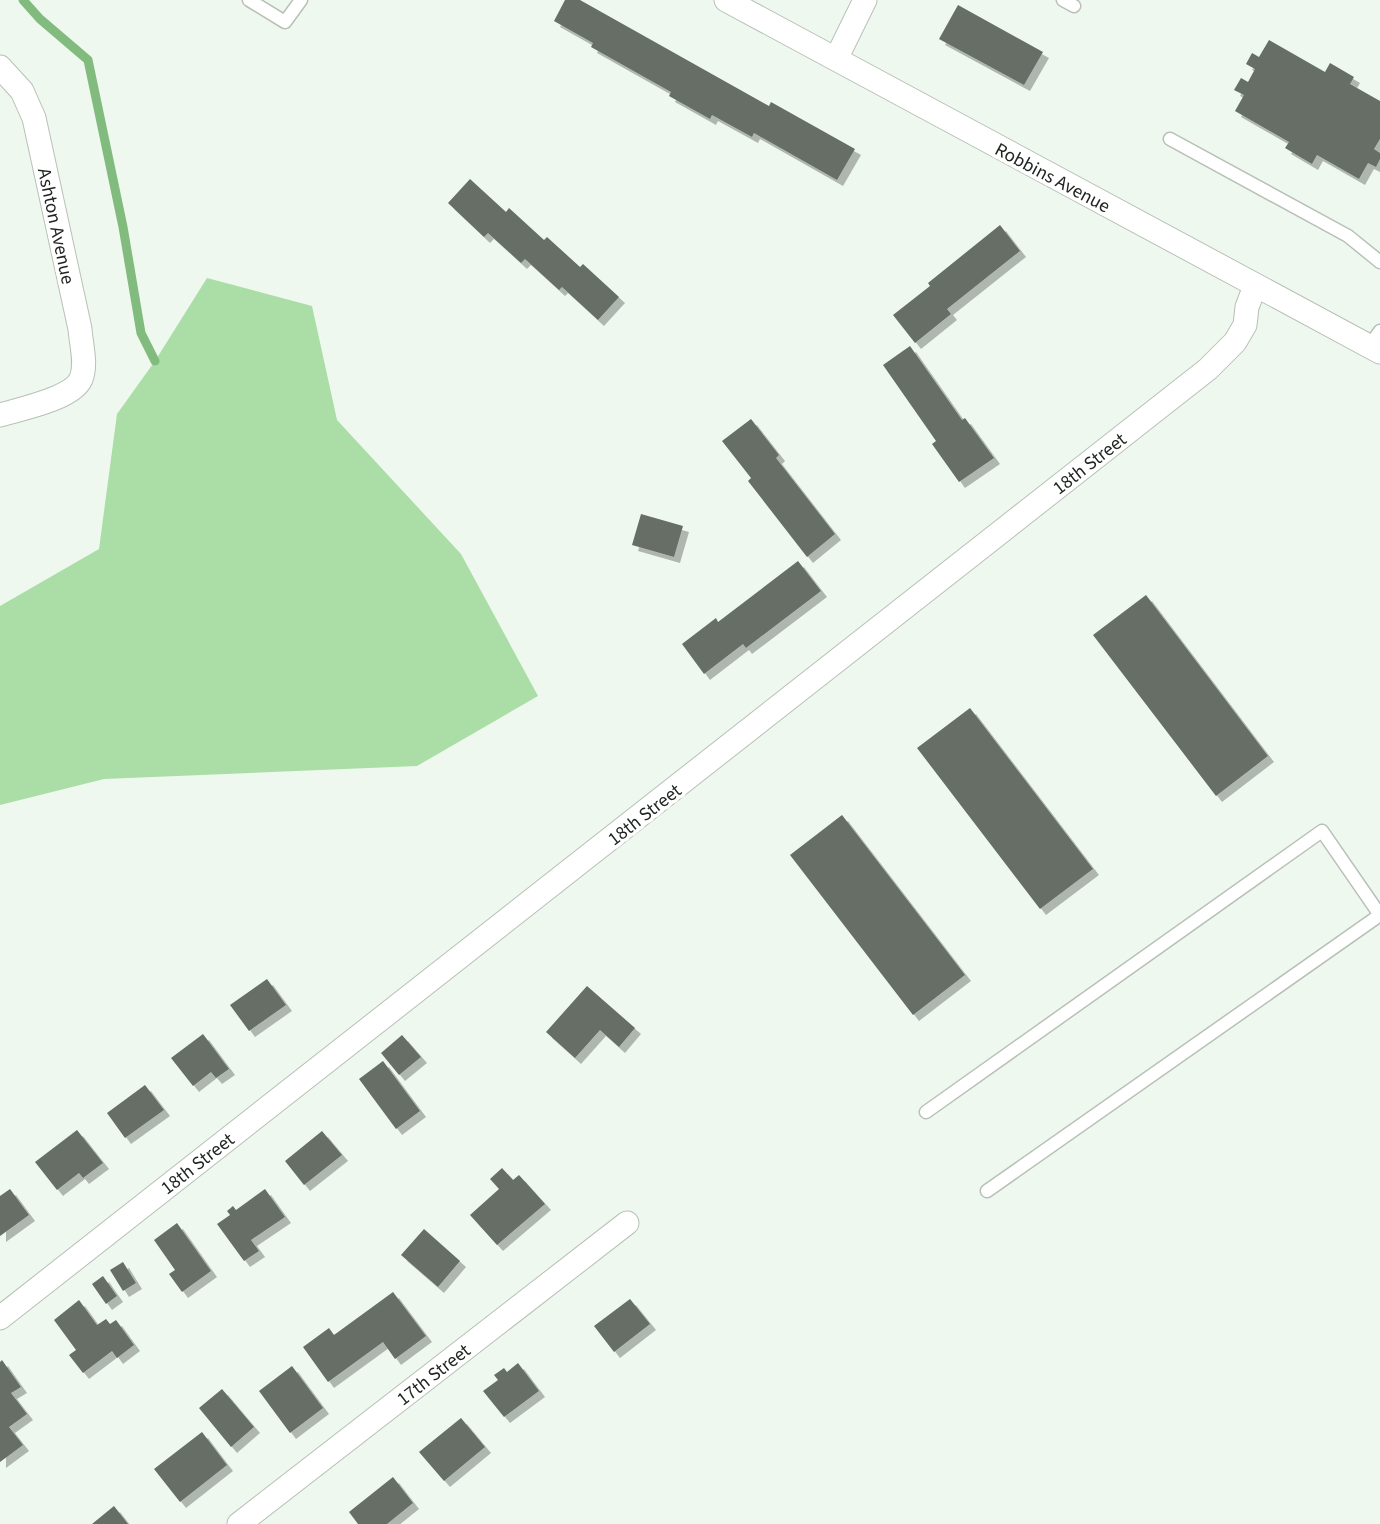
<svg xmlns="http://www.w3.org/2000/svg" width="1380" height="1524" viewBox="0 0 1380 1524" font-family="'Source Sans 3',sans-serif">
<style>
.green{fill:#aadea6}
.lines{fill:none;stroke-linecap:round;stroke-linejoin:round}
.stream{stroke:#82bb7e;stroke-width:9}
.building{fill:#666e65;filter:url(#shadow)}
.lane-casing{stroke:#b8c0b7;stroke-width:15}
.street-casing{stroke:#b8c0b7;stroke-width:25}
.lane{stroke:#fff;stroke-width:12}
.street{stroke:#fff;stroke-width:23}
.labels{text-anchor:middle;stroke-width:7;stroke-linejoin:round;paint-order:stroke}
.street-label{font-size:19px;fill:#212521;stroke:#fff}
</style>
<defs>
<filter id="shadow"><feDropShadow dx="6" dy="6" stdDeviation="0" flood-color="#0004"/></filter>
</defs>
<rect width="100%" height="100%" fill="#eff8ee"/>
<path class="green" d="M207,278L312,306L337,420L461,554L538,696L417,766L104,779L0,805V606L99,549L117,414L155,361Z"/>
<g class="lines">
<path class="stream" d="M23,0L40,19L88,60L123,227L141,333L155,361"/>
</g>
<path class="building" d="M565,0H580L769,106L771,102L855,149L837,180L754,133L752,137L712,115L710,119L669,96L671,92L591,47L593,43L554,21Z
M958,5L1043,52L1024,85L939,39Z
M1269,40L1325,72L1330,63L1354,77L1350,84L1380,101V139L1374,149L1380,153V159L1376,167L1368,163L1359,179L1317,155L1312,164L1285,148L1289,142L1235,111L1244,95L1234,90L1241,78L1248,82L1255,69L1246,64L1252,53L1259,57Z
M470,179L506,212L509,208L544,240L547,237L580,267L583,264L619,297L598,320L562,287L559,290L525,259L521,263L488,233L484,237L448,203Z
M1000,225L1020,251L947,309L951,314L915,343L893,315L930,286L928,283Z
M910,346L962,420L965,418L994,458L959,482L932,444L936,441L883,365Z
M751,419L779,455L776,458L835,534L807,557L748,481L751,478L722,441Z
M641,514L683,526L674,557L632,545Z
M798,561L821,591L746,648L743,644L704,674L682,644L716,618L718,622Z
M1146,595L1268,756L1216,796L1093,635Z
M970,708L1093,869L1040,909L917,748Z
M842,815L965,975L913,1015L790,855Z
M267,979L286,1005L249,1031L230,1005Z
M587,986L635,1028L619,1047L600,1030L575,1058L546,1032Z
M203,1034L229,1069L216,1078L211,1072L193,1086L171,1058Z
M402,1035L421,1057L399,1075L381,1053Z
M383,1061L420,1111L396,1129L359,1079Z
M145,1085L164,1110L125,1138L107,1113Z
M77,1130L103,1163L83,1178L79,1173L57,1190L35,1162Z
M322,1131L342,1155L304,1185L285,1161Z
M502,1168L513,1180L519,1175L545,1204L497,1245L470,1215L499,1189L490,1179Z
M10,1189L29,1215L0,1236V1196Z
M265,1189L285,1217L251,1240L259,1251L244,1261L217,1224L230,1215L227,1211L233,1206L236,1210Z
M177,1223L211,1271L182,1292L169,1274L175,1270L154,1240Z
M424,1229L460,1261L438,1287L401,1255Z
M123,1262L136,1283L123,1291L110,1270Z
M103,1276L117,1296L106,1304L92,1284Z
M393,1292L426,1336L395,1359L383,1342L328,1382L303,1347L329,1328L334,1335Z
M630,1299L650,1324L614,1352L594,1326Z
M79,1300L97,1325L106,1319L110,1324L116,1320L134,1345L117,1358L112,1351L83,1373L69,1355L76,1350L54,1320Z
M2,1360L21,1387L11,1393L27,1414L9,1427L23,1445L0,1462V1362Z
M518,1363L539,1391L504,1417L483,1391L498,1380L494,1375L504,1368L507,1372Z
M292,1366L323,1408L290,1433L259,1391Z
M222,1389L254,1427L231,1447L199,1408Z
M461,1418L485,1447L444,1481L419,1452Z
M202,1432L227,1465L180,1502L154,1469Z
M393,1477L413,1503L387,1524H358L349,1512Z
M114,1506L128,1524H92Z"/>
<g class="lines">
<defs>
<path id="lane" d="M249,0L285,22L301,0
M1063,0L1074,6
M1170,139L1348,236L1380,262
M1369,346L1380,331
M926,1112L1322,831L1380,915
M987,1191L1380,915"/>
<path id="street" d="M726,0L1380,352
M836,59L865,0
M0,67L22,91L34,118L80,329C81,344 87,364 81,379C72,399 20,409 0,415
M0,1318L1208,369L1235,342L1245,325L1247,307L1255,286
M239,1524L627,1223"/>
</defs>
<use href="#lane" class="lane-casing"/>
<use href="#street" class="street-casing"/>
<use href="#lane" class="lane"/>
<use href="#street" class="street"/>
</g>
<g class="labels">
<g class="street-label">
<text transform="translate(1053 177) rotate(28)" y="7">Robbins Avenue</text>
<text transform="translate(57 226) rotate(78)" y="7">Ashton Avenue</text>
<text transform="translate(1089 463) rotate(-38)" y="7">18th Street</text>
<text transform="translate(644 814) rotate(-38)" y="7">18th Street</text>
<text transform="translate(197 1163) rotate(-38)" y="7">18th Street</text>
<text transform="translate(433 1374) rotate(-38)" y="7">17th Street</text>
</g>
</g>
</svg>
